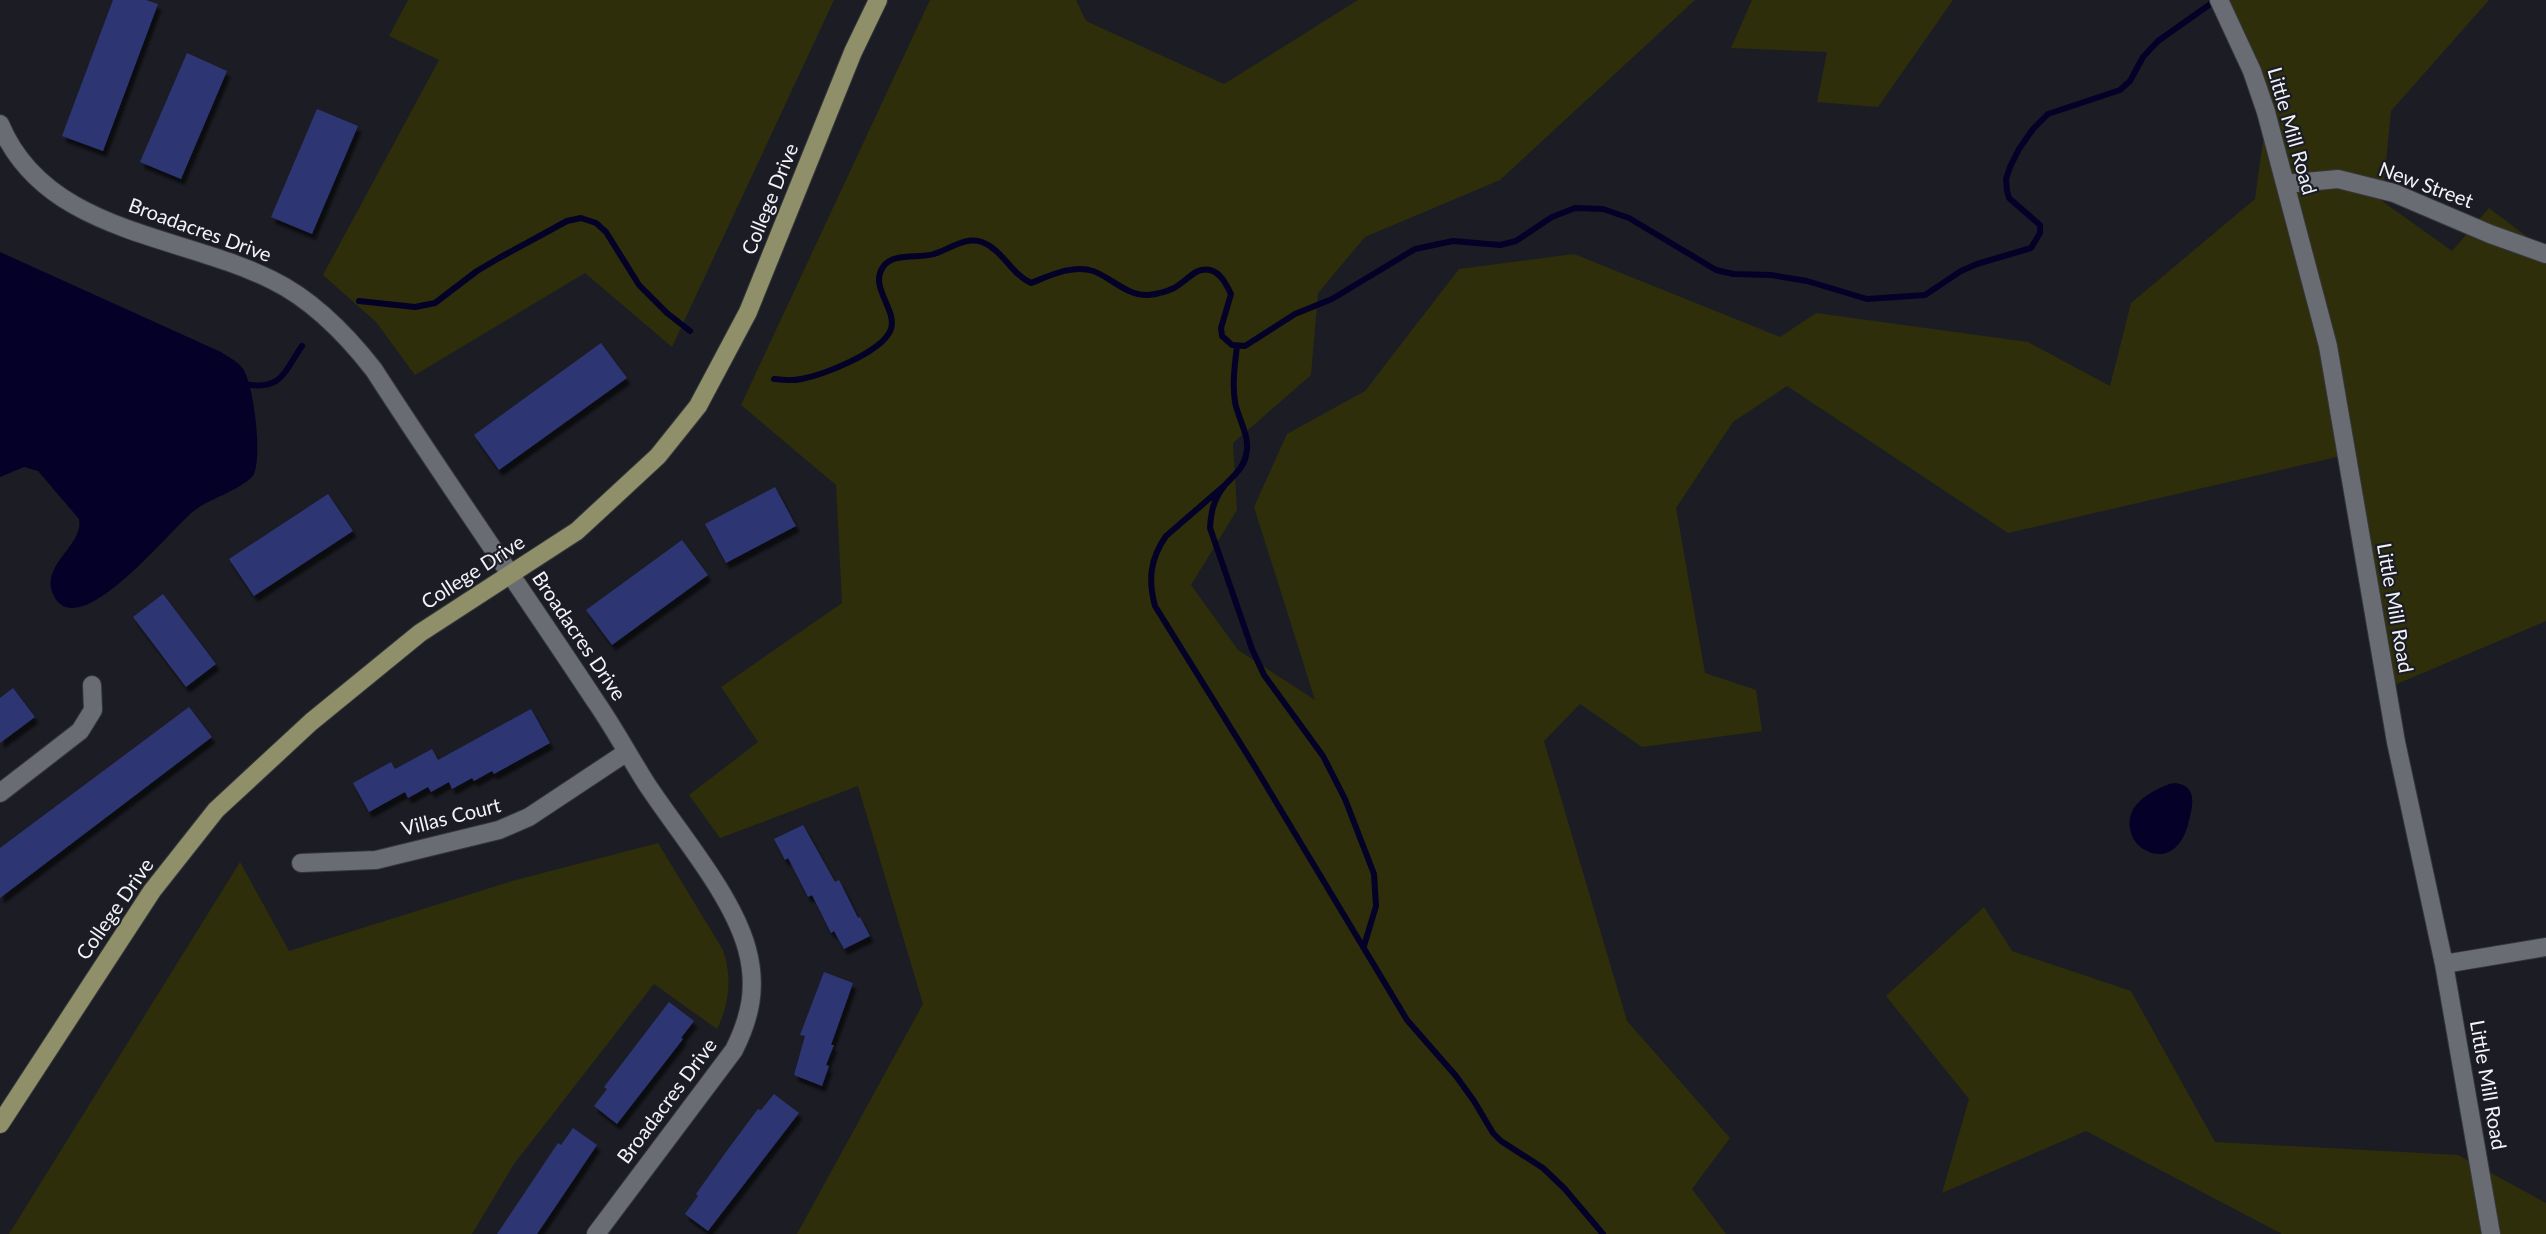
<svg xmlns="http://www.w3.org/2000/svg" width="2546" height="1234" viewBox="0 0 2546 1234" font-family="Lato,sans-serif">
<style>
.green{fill:#2e2e0b}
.water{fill:#040028}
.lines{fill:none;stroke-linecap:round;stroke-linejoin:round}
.stream{stroke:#040028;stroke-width:6}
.building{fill:#2d3573;filter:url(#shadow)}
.minor-casing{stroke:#36373c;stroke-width:20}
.major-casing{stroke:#36373c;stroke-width:20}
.minor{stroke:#6a6c74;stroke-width:18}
.major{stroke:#8f9069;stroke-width:18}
.labels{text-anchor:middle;stroke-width:4.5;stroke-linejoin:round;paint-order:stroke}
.street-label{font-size:20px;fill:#f2f3f8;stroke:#1c1d24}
</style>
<defs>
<filter id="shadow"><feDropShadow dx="3.5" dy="6" stdDeviation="1.5" flood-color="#0009"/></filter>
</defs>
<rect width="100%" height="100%" fill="#1c1d24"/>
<path class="green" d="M408,0H834L672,347L585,273L415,375L376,322L323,275L439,60L389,36Z
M930,0H1076L1086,21L1224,84L1358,0H1695L1500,180L1365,237L1318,293L1311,375L1233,443L1237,510L1191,585L1238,650L1315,700L1254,507L1287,434L1365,391L1459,269L1574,254L1780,337L1816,313L2028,342L2110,386L2131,303L2255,199L2266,119L2213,0H2489L2391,111L2382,201L2452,251L2489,208L2546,251V621L2392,686L2345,455L2008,533L1787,386L1733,422L1676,508L1705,673L1756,690L1762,731L1642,747L1580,704L1544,741L1627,1021L1730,1138L1692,1189L1726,1234H797L923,1004L858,786L720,838L689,795L758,742L721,687L842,603L836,485L741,405Z
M1752,0H1953L1878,107L1817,102L1827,52L1731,48Z
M658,843L723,950C732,978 730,1002 717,1029L654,984L514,1164L472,1234H9L240,862L289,951L512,881Z
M1984,907L2012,951L2131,991L2215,1142L2458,1155L2546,1203V1234H2282L2086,1131L1942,1193L1969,1099L1886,996Z"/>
<path class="water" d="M0,252L221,352C228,357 238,361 243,369C254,384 263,460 253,476C237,492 212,497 194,511C173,526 77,649 53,594C40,564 84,546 79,519L38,471L24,467L0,477Z
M2174,783C2200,785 2192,808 2188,825C2182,846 2167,862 2145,850C2128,841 2124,817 2138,803C2145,795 2163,785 2174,783Z"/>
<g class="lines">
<path class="stream" d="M359,301L415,307L435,303L477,271L499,258L567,221L581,218L596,223L606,232L639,285L667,313L690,331
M1237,346C1235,364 1232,383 1235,402C1238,419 1251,437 1246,455C1244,468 1233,476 1225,485C1214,498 1211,511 1210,528L1252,649L1264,675L1323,756L1345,799L1374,874L1376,906L1364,946
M774,379C782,380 793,381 801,379C823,375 883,352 891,329C897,309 869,287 883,267C893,252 919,259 934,254C950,249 965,236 982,242C1003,250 1011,274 1031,283C1049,276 1073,264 1093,271C1112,278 1127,296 1148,295C1157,294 1166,292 1174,288C1186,282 1196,266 1210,270C1221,273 1226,284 1231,294L1221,328L1222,336L1232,345L1245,346L1295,314L1332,299L1415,249L1453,241L1500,245L1516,241L1552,217L1575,208L1603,209L1629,218L1716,270L1733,274L1771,275L1807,281L1867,299L1925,295L1961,271L1977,264L2031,248L2040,233V225L2009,198L2007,191L2006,179L2010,167L2019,149L2033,129L2048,114L2120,90L2130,81L2143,57L2158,41L2216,0
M244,384C282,391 283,373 302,346
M1225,485L1166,536C1150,559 1148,580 1155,606L1255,767L1407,1020L1456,1076L1474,1101L1493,1133L1501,1141L1543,1168L1564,1188L1603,1234"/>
</g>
<path class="building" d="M113,0H146L158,4L103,151L62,136Z
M187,53L227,71L181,179L140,162Z
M317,109L358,126L312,234L271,217Z
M601,343L627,378L499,470L474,435Z
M775,487L796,526L726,563L705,524Z
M328,494L353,531L254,596L229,559Z
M682,540L708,575L612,645L586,610Z
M163,594L216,664L186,687L133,617Z
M13,688L35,717L0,743V698Z
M189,707L212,737L0,898V848Z
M531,709L550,743L494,774L492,771L474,781L472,778L452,789L449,782L431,792L428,787L408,798L405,792L369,812L353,783L391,762L395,769L432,749L438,760Z
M803,825L835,882L839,880L858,918L860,917L870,936L844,949L834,931L831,933L812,895L808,897L788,858L785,860L774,839Z
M824,972L853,983L831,1045H834L826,1065L829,1066L822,1086L794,1075L805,1036L800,1035Z
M669,1002L694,1021L681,1038L683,1039L617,1124L594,1106L607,1089L604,1087Z
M774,1094L799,1113L708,1231L685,1214L698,1196L696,1194L726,1152L758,1109L761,1110Z
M573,1128L597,1145L537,1234H497L558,1143L561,1145Z"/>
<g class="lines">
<defs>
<path id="minor" d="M2219,0L2252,71L2266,112L2328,346L2396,742L2444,964L2491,1234
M0,124C45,233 180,234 272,280C313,300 346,334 374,370C446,482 523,591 596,702C614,728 629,756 646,783C678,832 732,894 747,949C757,986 751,1016 734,1050L596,1234
M2285,184L2338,179L2394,193L2490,234L2546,254
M0,793L80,731L93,710L92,685
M301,863L376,860L499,830L529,817L627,752
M2444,964L2546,947"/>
<path id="major" d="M0,1124L152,891L216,810L311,722L420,633L577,531L658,456L698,406L748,312L853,52L878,0"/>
</defs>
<use href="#minor" class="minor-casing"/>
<use href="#major" class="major-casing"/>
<use href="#minor" class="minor"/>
<use href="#major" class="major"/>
</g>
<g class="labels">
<g class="street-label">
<text transform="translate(2292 131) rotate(74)" y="7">Little Mill Road</text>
<text transform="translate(2426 185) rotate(20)" y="7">New Street</text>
<text transform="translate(770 199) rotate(-68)" y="7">College Drive</text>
<text transform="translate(200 230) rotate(20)" y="7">Broadacres Drive</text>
<text transform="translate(473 572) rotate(-33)" y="7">College Drive</text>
<text transform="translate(2395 608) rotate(80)" y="7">Little Mill Road</text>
<text transform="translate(579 636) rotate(56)" y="7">Broadacres Drive</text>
<text transform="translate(451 817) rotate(-14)" y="7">Villas Court</text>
<text transform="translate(115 909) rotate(-55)" y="7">College Drive</text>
<text transform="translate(2488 1085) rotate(80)" y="7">Little Mill Road</text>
<text transform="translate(667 1101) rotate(-53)" y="7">Broadacres Drive</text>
</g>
</g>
</svg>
